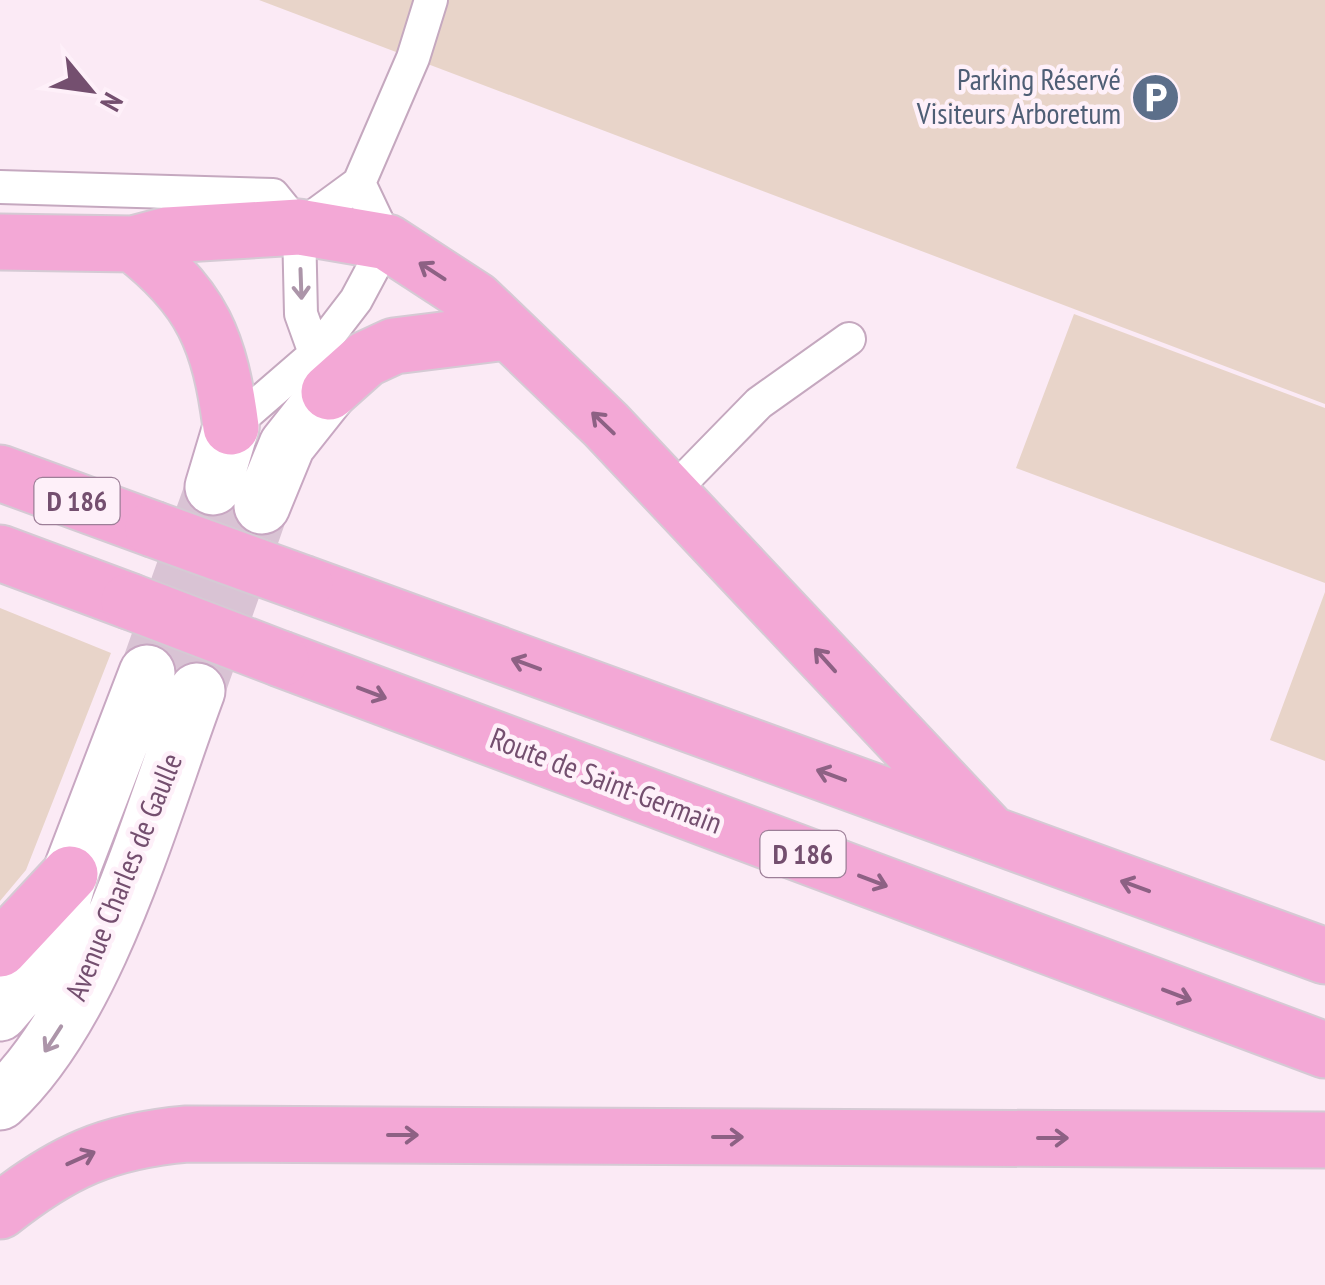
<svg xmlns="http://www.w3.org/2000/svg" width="1325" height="1285" viewBox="0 0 1325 1285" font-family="'PT Sans Narrow',sans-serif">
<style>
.green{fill:#e8d4c9}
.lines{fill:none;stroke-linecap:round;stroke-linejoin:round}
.secondary-tunnel{stroke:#d9c3d4;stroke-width:55;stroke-dasharray:55 28;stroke-linecap:butt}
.lane-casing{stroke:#c5a8bf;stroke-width:36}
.secondary-casing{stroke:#c8a7c2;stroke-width:59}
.primary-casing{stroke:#d5cad4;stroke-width:59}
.lane{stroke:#fff;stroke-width:32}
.secondary{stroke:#fff;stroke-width:55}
.primary{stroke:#f3a8d6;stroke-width:55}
.primary-bridge-casing{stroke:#d5cad4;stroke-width:59;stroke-linecap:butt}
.primary-bridge{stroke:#f3a8d6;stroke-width:55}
.oneway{stroke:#8d6184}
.oneway2{stroke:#ac95a9}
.labels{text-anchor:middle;stroke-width:9;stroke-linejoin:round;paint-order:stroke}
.shield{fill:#fef0f9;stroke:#9d7f98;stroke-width:2.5}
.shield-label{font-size:28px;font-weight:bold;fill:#744f6f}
.service-label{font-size:30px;fill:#4e5e75;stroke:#fef0f9;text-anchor:end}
.street-label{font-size:30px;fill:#744f6f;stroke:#fef0f9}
</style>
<rect width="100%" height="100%" fill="#fbeaf5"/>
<path class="green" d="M259,0H1325V404Z
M1074,314L1325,408V583L1016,468Z
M1325,592V761L1270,740Z
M0,608L111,653L26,870L0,901Z"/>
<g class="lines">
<path class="secondary-tunnel" d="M147,673L213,487
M197,691L262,506"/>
<defs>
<path id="lane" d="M0,187L273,195L299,227
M329,392L301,314L299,227L359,183L413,58L431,0
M231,427L313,356L356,300L387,242L359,183
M672,492L759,403L849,339"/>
<path id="secondary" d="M213,487L231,427
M262,506L287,445L329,392
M0,1013L46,959L70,874L147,673
M0,1102C98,1012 150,817 197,691"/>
<path id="primary" d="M0,242L133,244L167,235L299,227L387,242L476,300L606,425L989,832
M133,244C203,298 220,342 231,427
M329,392L366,359L394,346L507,332
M0,473L153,529
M0,553L129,601
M305,584L1325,956
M281,659L1325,1050
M0,949L70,874
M0,1211C62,1162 107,1141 187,1134L1325,1140"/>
</defs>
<use href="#lane" class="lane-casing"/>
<use href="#secondary" class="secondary-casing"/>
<use href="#primary" class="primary-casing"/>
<use href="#lane" class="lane"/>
<use href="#secondary" class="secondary"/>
<use href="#primary" class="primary"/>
<defs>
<path id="primary-bridge" d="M153,529L305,584
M129,601L281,659"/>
</defs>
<use href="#primary-bridge" class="primary-bridge-casing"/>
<use href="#primary-bridge" class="primary-bridge"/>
</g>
<defs><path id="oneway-shaft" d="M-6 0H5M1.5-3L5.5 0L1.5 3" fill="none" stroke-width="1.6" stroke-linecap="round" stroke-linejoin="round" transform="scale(2.5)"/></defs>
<g class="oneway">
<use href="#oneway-shaft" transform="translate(432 271) rotate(-147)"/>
<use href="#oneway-shaft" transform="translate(603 423) rotate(-136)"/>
<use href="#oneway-shaft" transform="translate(825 660) rotate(-132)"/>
<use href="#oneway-shaft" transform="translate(526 664) rotate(-160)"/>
<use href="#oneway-shaft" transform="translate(372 693) rotate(21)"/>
<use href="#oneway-shaft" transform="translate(831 775) rotate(-160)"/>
<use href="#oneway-shaft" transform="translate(873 881) rotate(21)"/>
<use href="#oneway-shaft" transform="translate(1135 886) rotate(-160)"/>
<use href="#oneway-shaft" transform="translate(1177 995) rotate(21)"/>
<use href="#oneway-shaft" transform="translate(403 1135)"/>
<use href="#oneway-shaft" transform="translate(728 1137)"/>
<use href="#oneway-shaft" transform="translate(1053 1138)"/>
<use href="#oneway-shaft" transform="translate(81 1158) rotate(-24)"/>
</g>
<g class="oneway2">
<use href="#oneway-shaft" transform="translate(301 284) rotate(88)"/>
<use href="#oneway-shaft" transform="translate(53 1039) rotate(123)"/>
</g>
<defs>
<symbol id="parking-disc" viewBox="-11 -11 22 22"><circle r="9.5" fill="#5c6f8a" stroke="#fef0f9"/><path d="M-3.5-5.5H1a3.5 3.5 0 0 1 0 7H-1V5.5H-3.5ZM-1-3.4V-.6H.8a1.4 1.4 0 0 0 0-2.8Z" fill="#fff"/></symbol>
</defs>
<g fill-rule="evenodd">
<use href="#parking-disc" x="1128" y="70" width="55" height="55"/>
</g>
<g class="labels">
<g class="shield">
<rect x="34.5" y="478" width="85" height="46" rx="8"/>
<rect x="760.5" y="831" width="85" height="46" rx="8"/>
</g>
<g class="shield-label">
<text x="77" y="511">D 186</text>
<text x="803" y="864">D 186</text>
</g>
<g class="service-label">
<text x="1121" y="90">Parking Réservé<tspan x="1121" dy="34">Visiteurs Arboretum</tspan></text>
</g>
<g class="street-label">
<text transform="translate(606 781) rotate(21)" y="10">Route de Saint-Germain</text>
<text transform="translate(124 877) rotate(-68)" y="10">Avenue Charles de Gaulle</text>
</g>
</g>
<g transform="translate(90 90) rotate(119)" stroke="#fef0f9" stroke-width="8" paint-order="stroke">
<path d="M0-8L18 38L0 25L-18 38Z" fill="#744f6f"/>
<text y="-15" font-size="28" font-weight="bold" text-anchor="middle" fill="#744f6f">N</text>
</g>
</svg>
